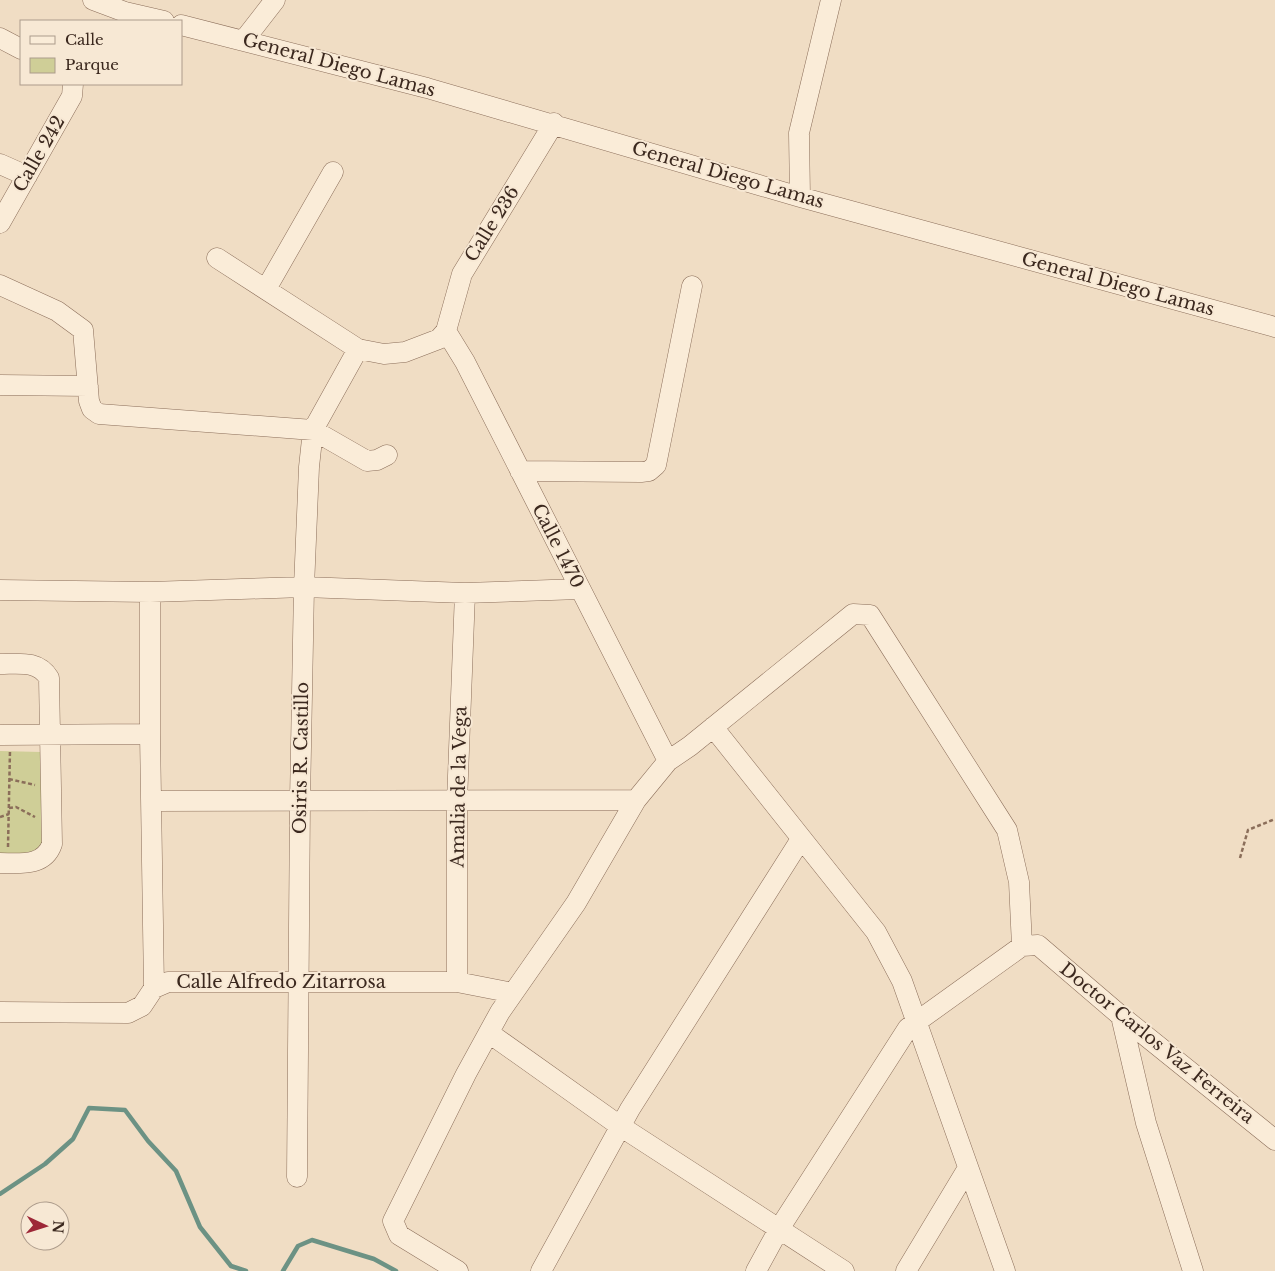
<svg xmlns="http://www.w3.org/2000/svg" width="1275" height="1271" viewBox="0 0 1275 1271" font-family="'Libre Baskerville',serif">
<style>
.green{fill:#cfce97}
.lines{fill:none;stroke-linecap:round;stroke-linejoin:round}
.stream{stroke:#6c9284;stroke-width:4.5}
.minor-casing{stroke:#8b6e5a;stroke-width:21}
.path{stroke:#8b6e5a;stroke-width:2.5;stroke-dasharray:4 2.5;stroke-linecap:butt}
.minor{stroke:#faecd8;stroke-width:20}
.labels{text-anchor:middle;stroke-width:4;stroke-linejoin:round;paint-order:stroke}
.street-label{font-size:18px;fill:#3b281e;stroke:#f7e8d4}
</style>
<rect width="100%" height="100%" fill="#f0ddc4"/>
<path class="green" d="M0,751L41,752L44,845L41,852L0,858Z"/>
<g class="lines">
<path class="stream" d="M0,1194L45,1164L73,1139L89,1108L125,1110L148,1141L176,1171L200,1227L231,1266L246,1271
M283,1271L298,1246L312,1240L374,1259L396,1271"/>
<defs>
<path id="minor" d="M93,0L125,12L164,21
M181,25L427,88L800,197L1275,327
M0,38L21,49
M244,40L275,0
M0,164L27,176
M800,197L799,133L831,0
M0,223L72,96L73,84
M217,258L358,349L384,354L405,352L439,339L446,331L462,274L554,123
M0,285L57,311L83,330L89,401L92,409L99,414L313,430L367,461L377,460L387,455
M266,289L333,172
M446,331L465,362L668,761
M0,385L88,386
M520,471L641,472L649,471L656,465L692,286
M0,590L150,592L304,587L465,593L580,589
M150,592V734L154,988
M0,664C19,664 38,660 49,678L52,844C44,867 20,863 0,863
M713,727L876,932L902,981L1005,1271
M0,735L150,734
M151,801L636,800
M457,982V802L465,593
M0,1012L128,1013L142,1006L154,988L168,982H457L513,993
M1121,1016L1146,1123L1193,1271
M489,1033L620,1126L844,1271
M297,1177L300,801L304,587L309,467L313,430L358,349
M458,1271L399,1235L393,1221L466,1074L500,1012L576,903L636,800L668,761L690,746L853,614L870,615L1007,830L1019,882L1022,946
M541,1271L630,1109L801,839
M756,1271L779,1229L908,1028L1022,946L1038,945L1121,1016L1275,1140
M906,1271L968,1168"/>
</defs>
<use href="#minor" class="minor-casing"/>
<path class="path" d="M9,779L35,785
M9,808L16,807L35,817
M0,817L9,814
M8,847L10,750
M1240,858L1248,830L1275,819"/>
<use href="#minor" class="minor"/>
</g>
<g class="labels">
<g class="street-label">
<text transform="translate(339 65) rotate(15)" y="6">General Diego Lamas</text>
<text transform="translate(39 154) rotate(-60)" y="6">Calle 242</text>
<text transform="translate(728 175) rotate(16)" y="6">General Diego Lamas</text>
<text transform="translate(492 224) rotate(-58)" y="6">Calle 236</text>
<text transform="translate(1118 284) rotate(15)" y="6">General Diego Lamas</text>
<text transform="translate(558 546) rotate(63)" y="6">Calle 1470</text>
<text transform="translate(301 758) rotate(-89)" y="6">Osiris R. Castillo</text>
<text transform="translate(459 787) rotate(-89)" y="6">Amalia de la Vega</text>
<text x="281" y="988">Calle Alfredo Zitarrosa</text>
<text transform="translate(1157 1043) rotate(39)" y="6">Doctor Carlos Vaz Ferreira</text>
</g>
</g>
<rect x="20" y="20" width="162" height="65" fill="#f7e8d4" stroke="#ac9b8b"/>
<rect x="30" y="36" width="25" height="8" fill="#faecd8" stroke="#ac9b8b"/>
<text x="65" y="45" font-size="15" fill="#3b281e">Calle</text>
<rect x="30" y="58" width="25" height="15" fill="#cfce97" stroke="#ac9b8b"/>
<text x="65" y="70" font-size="15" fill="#3b281e">Parque</text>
<g transform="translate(45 1226) rotate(94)"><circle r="24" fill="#f7e8d4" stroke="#ac9b8b"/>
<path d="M0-4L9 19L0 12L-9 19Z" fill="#9d2737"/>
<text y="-8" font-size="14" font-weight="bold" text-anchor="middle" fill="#3b281e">N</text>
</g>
</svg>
